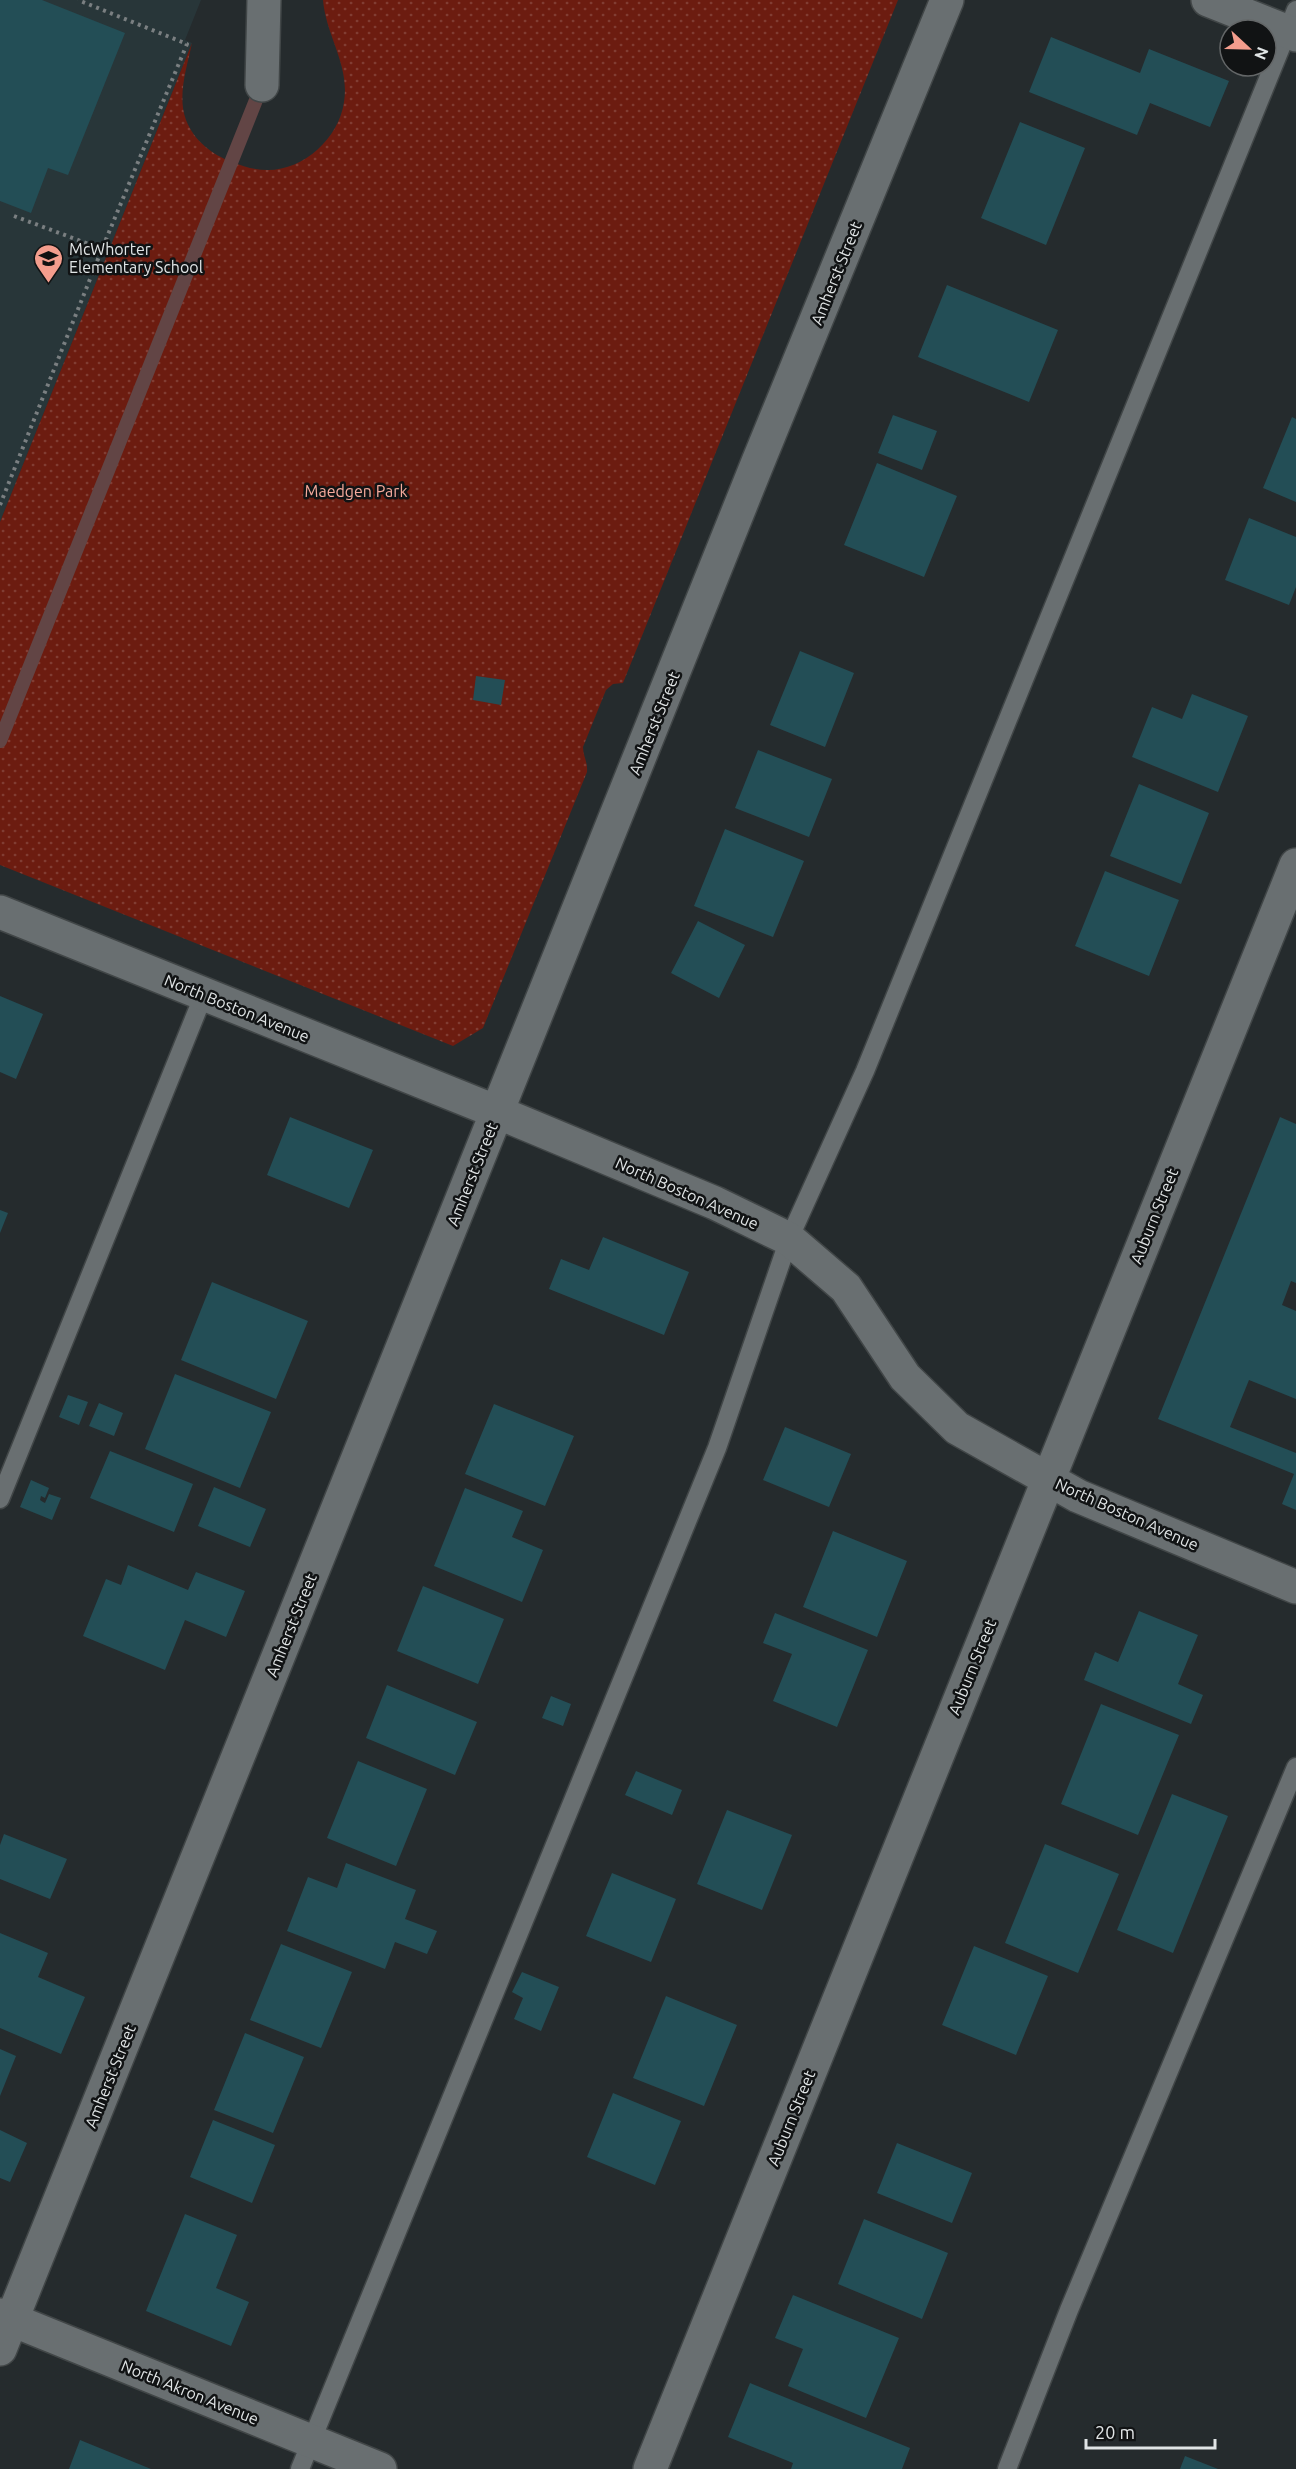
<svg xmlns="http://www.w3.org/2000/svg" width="1296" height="2469" viewBox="0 0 1296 2469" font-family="Ubuntu,sans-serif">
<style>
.built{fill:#283639}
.grass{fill:url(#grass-dots)}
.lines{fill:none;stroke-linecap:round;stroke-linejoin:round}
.stream{stroke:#624545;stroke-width:14}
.building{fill:#234e56}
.lane-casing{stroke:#414647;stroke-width:21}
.street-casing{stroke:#414647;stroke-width:36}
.path{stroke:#7a7f81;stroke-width:4;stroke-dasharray:3 4.5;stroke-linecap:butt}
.lane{stroke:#696f71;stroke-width:18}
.street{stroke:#696f71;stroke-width:33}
.labels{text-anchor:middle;stroke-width:5;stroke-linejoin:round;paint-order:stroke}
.poi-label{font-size:16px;fill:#e1e5e6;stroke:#111314;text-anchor:start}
.street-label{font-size:16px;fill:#e1e5e6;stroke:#111314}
.park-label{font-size:16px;fill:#f6ab9d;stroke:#111314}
</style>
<defs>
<pattern id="grass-dots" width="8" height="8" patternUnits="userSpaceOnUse" patternTransform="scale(1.5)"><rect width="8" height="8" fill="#6c1c10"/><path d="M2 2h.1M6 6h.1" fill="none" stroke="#813d33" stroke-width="1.8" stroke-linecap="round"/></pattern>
</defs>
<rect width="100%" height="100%" fill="#252b2d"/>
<path class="built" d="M0,0H201L185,40L192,43L0,522Z"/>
<path class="grass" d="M323,0H898L623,683L613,684L606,690L583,747C583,756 588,762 587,772L483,1028L453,1046L0,865V522L192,43C187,67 177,96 186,120C194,141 213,155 232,162C244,167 255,170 268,170C304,170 339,138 344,102C350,65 326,36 323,0Z"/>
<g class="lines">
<path class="stream" d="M0,741L262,85"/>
</g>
<path class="building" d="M0,0H42L125,33L68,175L48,168L31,213L0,201Z
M1051,37L1140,73L1149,49L1229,81L1210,127L1150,103L1137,135L1029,92Z
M1020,122L1085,148L1046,245L981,218Z
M947,285L1058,330L1029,402L918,357Z
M893,415L937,431L922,470L878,453Z
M1292,417L1296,419V502L1263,488Z
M877,463L957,496L924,577L844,545Z
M1249,518L1296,537V587L1289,605L1225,580Z
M800,651L854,673L825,747L770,725Z
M476,676L505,680L501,705L473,700Z
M1192,694L1248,716L1218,792L1132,757L1152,707L1182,719Z
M758,750L832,779L809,837L735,808Z
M1139,784L1209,813L1181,884L1110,856Z
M725,829L804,861L773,937L694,906Z
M1105,871L1179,900L1149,976L1075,946Z
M698,921L745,945L719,998L671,973Z
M0,996L43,1014L16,1079L0,1072Z
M290,1117L373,1150L349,1208L267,1175Z
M1280,1117L1296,1124V1283L1291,1281L1282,1305L1296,1311V1399L1249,1380L1230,1427L1296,1453V1510L1282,1504L1294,1474L1158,1419Z
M0,1210L8,1213L0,1233Z
M603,1237L689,1272L664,1335L549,1289L561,1259L589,1270Z
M212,1282L308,1321L276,1399L181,1360Z
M175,1374L271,1412L240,1488L145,1449Z
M68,1395L88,1402L79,1425L59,1417Z
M99,1403L123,1413L114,1436L89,1426Z
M494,1404L574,1436L545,1506L465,1474Z
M785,1427L851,1454L829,1507L763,1480Z
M110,1451L193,1484L174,1532L90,1498Z
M31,1480L49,1488L45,1498L41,1496L40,1500L43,1502L45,1503L49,1494L61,1498L52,1520L20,1507Z
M214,1487L266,1509L250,1547L198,1526Z
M465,1488L523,1511L512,1537L543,1550L522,1602L434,1566Z
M833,1531L907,1561L877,1637L803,1607Z
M128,1565L188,1590L196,1572L245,1591L226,1637L185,1620L165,1670L83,1636L106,1579L121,1585Z
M423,1586L504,1619L478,1684L397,1651Z
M1139,1611L1198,1635L1178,1684L1203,1695L1191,1724L1084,1680L1095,1652L1118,1662Z
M775,1613L868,1650L837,1727L773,1701L792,1654L763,1643Z
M387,1685L477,1722L455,1775L366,1738Z
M551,1696L571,1704L563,1726L542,1718Z
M1101,1704L1179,1735L1138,1835L1061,1804Z
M358,1761L427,1789L396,1866L327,1838Z
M636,1771L682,1790L672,1815L625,1795Z
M1172,1794L1228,1816L1173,1953L1117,1930Z
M727,1810L792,1835L762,1910L697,1884Z
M4,1834L67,1859L50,1899L0,1879V1845Z
M1045,1844L1119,1874L1078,1973L1005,1943Z
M346,1863L416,1890L405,1919L437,1931L427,1954L395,1942L385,1969L287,1931L308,1877L337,1888Z
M612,1873L676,1899L651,1962L586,1936Z
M0,1933L48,1953L38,1977L85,1997L61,2054L0,2028Z
M281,1944L352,1972L321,2048L250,2020Z
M974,1946L1048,1976L1016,2055L942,2025Z
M522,1972L559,1987L541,2031L514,2019L523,1998L512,1992Z
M666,1996L737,2025L704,2106L633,2078Z
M245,2033L304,2057L273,2133L214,2110Z
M0,2049L16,2056L0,2096Z
M613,2093L681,2121L655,2185L587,2157Z
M213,2120L275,2145L252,2203L190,2177Z
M0,2130L27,2143L10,2182L0,2178Z
M897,2143L972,2173L952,2223L877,2193Z
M185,2214L237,2235L216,2288L249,2302L231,2346L146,2311Z
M864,2219L948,2253L922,2319L838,2284Z
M793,2295L899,2338L866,2418L788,2386L803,2349L775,2338Z
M750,2383L910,2448L902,2469H791L793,2463L728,2437Z
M80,2440L151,2469H69Z
M1185,2456L1218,2469H1180Z"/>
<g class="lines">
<defs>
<path id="lane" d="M0,1499L204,994
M300,2469L717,1448L789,1239L865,1071L1296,10
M1007,2469L1069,2310L1296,1767"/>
<path id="street" d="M1208,0L1296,35
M262,85L264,0
M0,912L497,1112L715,1203L789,1239L846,1288L905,1377L957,1428L1078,1496L1296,1587
M0,2315L380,2469
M0,2349L758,462L947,0
M650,2469L1296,865"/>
</defs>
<use href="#lane" class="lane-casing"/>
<use href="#street" class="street-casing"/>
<path class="path" d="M14,216L102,249
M0,505L102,249L187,44L78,0"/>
<use href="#lane" class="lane"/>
<use href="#street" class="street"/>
</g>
<defs>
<symbol id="school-pin" viewBox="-11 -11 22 30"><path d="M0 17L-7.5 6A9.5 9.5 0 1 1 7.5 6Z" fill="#f49d8d" stroke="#111314"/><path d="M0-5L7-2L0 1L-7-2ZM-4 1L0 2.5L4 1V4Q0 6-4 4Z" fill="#111"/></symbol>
</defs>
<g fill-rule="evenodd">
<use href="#school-pin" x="32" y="242" width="33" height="45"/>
</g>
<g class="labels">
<g class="poi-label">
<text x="69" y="255">McWhorter<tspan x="69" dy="18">Elementary School</tspan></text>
</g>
<g class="street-label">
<text transform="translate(836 273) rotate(-68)" y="6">Amherst Street</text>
<text transform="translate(654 723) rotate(-68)" y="6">Amherst Street</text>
<text transform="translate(237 1008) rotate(22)" y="6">North Boston Avenue</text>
<text transform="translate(472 1174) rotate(-68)" y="6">Amherst Street</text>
<text transform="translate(687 1193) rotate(24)" y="6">North Boston Avenue</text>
<text transform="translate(1154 1216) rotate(-68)" y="6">Auburn Street</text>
<text transform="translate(1127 1514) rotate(24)" y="6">North Boston Avenue</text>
<text transform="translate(291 1625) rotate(-68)" y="6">Amherst Street</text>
<text transform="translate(972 1667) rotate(-68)" y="6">Auburn Street</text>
<text transform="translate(110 2076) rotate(-68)" y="6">Amherst Street</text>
<text transform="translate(791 2118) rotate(-68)" y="6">Auburn Street</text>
<text transform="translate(190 2392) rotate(22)" y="6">North Akron Avenue</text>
</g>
<g class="park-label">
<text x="356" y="497">Maedgen Park</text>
</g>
</g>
<g transform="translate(1248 48) rotate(112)"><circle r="28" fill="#111314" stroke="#646768" stroke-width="1.5"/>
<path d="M0-4.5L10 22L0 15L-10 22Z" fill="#f49d8d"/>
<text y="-9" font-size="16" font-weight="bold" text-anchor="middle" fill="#e1e5e6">N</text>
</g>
<path d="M1086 2439v9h129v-9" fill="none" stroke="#e1e5e6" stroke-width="3"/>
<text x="1095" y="2439" font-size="18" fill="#e1e5e6" stroke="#111314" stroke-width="4.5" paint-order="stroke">20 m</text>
</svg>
